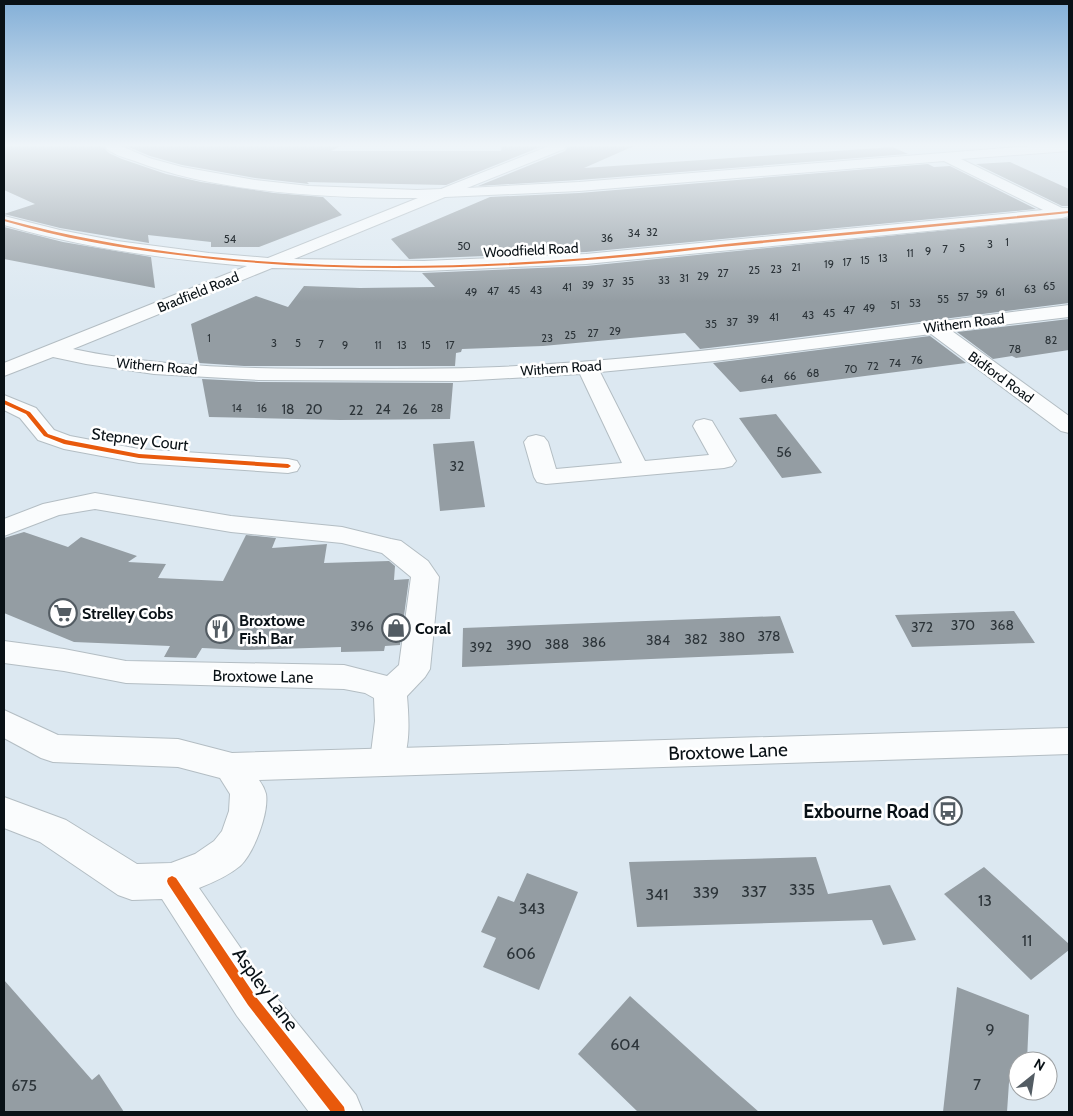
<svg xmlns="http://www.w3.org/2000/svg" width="1073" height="1116" viewBox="0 0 1073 1116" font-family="Cabin,sans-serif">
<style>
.building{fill:#949da3}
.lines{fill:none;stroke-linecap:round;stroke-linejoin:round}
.minor-casing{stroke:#b3bdc3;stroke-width:2}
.major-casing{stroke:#b3bdc3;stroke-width:2}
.minor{fill:#fafcfd;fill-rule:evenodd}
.major{fill:#fafcfd;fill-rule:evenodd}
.cycleway-casing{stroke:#fff;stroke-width:3}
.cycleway{fill:#e8590c;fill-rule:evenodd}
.labels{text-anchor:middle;stroke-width:5;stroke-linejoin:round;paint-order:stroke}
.far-number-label{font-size:11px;fill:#2c3439}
.far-street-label{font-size:14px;fill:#091116;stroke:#fff}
.number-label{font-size:14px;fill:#2c3439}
.street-label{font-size:16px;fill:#091116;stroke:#fff}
.poi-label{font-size:16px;font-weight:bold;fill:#091116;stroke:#fff;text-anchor:start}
.near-number-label{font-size:16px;fill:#2c3439}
.near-street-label{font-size:19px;fill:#091116;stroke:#fff}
.near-poi-label{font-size:19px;font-weight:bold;fill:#091116;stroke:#fff;text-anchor:end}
</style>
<rect width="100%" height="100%" fill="#dce8f1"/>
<path class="building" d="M4,146H102L109,153L122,159L166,174L201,182L274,193L323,197L342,215L259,247H211V242L148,235L149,243L60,228L4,214L35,204L4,190Z
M126,146H341L331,151H501L502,146H543L446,185L307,182L309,184L255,178L182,165L150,156Z
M568,146H634L584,168L893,147L908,154L579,180L478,186L565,151Z
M1010,162L1069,189V206H1062L976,164Z
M928,164L934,167L950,166L1036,209L586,252L409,259L391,239L490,197L579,193Z
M1069,218V303L785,339L700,349L685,333L543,346L462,349L461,352L456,353L455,366H244L199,363L191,324L256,296L288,307L304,286L360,288L435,287L422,273L586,266Z
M4,227L63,242L151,257L155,288L4,259Z
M1069,319V350L1016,358L1012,356L993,359L957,332Z
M930,336L966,363L740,392L713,363Z
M202,379L259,382L453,383L450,419L340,420L209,417Z
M776,414L801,446L822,473L782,478L739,418Z
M474,441L485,507L440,511L433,444Z
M24,532L68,547L81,537L137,556L128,562L166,564L158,578L223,581L246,535L276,538L272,548L327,544L324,563L389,561L395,566L394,580L409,579L400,645L385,646L384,651L341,652V647L244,650L202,648L196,658L164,657L170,646L74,642L4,613V538Z
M1014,611L1035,643L912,647L895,615Z
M780,616L794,653L462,667L463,628Z
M816,857L828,894L890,885L916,940L883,945L872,920L637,927L629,862Z
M984,867L1069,944V950L1031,980L944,894Z
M527,873L578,892L539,990L483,967L496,938L481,932L490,913L498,896L514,902Z
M4,980L92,1080L99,1074L124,1112H4Z
M957,987L1029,1015L1027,1061H1018V1071L1010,1068L1007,1112H943Z
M630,996L717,1075L759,1112H638L578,1054Z"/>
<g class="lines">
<defs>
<path id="minor" d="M104,146H121L149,158L182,167L255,180L309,186L417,190L441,189L549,146H566L564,149L467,188L579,182L1032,146H1069V151L961,159L1062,208H1069V216L1062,218L586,264L424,271L272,268L73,349C163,368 256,369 348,369C399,369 449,369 499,367C690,358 880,328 1069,305V317L952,331L1069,416V433L1061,431L931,334L715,361L600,372L645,461L709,455L693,426L696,421L704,419L712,421L736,461L732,466L724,468L546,484L537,482L534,477L524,442L528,437L536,435L544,437L548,442L556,469L622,463L580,374L458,381L259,380L154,374L86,364L53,357L4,376V363L247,266C165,259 83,248 4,225V216L60,230L117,241L209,253L268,258L418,198C331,198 216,193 135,161C125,158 111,154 104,146ZM944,161L1043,210L586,254L424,261L294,259L445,197L579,191Z
M4,395L36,408L54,430L70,436L139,449L288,459L297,461L300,466L297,471L288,473L139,463L64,449L38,440L20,418L4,410Z
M95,493L231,516L342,527L391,539L401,541L428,561L439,577L430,669L425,677L407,696C409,720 411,749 399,771L387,775L375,771L370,761L375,721L374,698L365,693L344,689L126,683L64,671L4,663V641L64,649L126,661L344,665L387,676L399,665L411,577L382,553L342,543L231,532L95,509L59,515L4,536V519L43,504Z"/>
<path id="major" d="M4,710L58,735L178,739L232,753L1069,728V754L259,780C262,784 265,790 266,794C269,813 254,853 240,866C228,876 214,882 199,888L267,986L356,1095L363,1112H309L237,1016L162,899L132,900L118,895L40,842L4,828V797L66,820L137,864L171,863L195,854L214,841L222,831L229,811L230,794L220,778L178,767L53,762L41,758L4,738Z"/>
</defs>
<use href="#minor" class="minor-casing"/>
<use href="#major" class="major-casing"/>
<use href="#minor" class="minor"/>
<use href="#major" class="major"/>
<defs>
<path id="cycleway" d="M1069,211V213C953,225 837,236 721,247C676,252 631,257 587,260C451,271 313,272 178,255C119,248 61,238 4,221V219C191,270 394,273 587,258C633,254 680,249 726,244C840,233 955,222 1069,211Z
M4,400L30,412L48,434L66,440L139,454L288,464L291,466L288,468L139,458L64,444L44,436L26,414L4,404Z
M172,876L176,878L256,997L344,1107L345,1112H331L248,1005L168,884L167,881L168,878Z"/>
</defs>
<use href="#cycleway" class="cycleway-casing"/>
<use href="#cycleway" class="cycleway"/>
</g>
<linearGradient id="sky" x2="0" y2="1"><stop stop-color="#83afd7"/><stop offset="0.48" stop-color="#eff5f9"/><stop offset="1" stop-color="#eff5f9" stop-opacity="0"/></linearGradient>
<rect width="1073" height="302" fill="url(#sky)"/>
<defs>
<symbol id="supermarket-ring" viewBox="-11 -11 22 22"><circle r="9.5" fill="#fff" stroke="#535c63" stroke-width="1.5"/><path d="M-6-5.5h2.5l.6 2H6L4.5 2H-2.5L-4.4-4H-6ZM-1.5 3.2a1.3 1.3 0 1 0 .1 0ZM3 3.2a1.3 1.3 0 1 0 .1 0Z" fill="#535c63"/></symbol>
<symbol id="shop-ring" viewBox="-11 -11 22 22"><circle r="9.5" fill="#fff" stroke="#535c63" stroke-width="1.5"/><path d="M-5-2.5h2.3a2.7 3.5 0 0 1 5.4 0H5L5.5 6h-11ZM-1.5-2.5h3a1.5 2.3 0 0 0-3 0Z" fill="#535c63"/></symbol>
<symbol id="restaurant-ring" viewBox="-11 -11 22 22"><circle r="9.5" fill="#fff" stroke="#535c63" stroke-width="1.5"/><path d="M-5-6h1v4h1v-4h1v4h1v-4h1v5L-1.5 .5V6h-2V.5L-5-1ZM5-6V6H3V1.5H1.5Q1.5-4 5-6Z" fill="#535c63"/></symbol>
<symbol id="bus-ring" viewBox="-11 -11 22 22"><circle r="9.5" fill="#fff" stroke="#535c63" stroke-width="1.5"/><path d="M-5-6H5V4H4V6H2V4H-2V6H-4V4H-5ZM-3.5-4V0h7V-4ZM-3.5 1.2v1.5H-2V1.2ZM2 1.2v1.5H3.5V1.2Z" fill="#535c63"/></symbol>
</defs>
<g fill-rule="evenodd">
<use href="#supermarket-ring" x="47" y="597" width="32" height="32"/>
<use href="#shop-ring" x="380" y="612" width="32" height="32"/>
<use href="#restaurant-ring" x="204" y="613" width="32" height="32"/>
<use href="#bus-ring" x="932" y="795" width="32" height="32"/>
</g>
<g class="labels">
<g class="far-number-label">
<text x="652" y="236">32</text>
<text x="634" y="237">34</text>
<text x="607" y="242">36</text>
<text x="230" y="243">54</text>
<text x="1007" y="246">1</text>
<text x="990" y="248">3</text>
<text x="464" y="250">50</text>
<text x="962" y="252">5</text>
<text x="945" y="253">7</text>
<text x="928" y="255">9</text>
<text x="910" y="257">11</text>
<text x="883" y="262">13</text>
<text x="865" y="264">15</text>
<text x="847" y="266">17</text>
<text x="829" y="268">19</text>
<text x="796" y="271">21</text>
<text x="776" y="273">23</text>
<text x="754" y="274">25</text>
<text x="723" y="277">27</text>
<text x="703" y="280">29</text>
<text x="684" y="282">31</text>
<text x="664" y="284">33</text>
<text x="628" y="285">35</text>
<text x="608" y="287">37</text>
<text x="588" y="289">39</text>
<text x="1049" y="290">65</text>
<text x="567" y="291">41</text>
<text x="1030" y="293">63</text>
<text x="514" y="294">45</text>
<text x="536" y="294">43</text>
<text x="493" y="295">47</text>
<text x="471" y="296">49</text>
<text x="1000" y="296">61</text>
<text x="982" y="298">59</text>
<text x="963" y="301">57</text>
<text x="943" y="303">55</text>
<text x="915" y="307">53</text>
<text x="895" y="309">51</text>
<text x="869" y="312">49</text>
<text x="849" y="314">47</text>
<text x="829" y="317">45</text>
<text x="808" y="319">43</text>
<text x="774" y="321">41</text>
<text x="753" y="323">39</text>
<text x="732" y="326">37</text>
<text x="711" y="328">35</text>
<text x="615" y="335">29</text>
<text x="593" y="337">27</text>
<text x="570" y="339">25</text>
<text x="209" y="342">1</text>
<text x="547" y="342">23</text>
<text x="1051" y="344">82</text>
<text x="274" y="347">3</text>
<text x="298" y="347">5</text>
<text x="321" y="348">7</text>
<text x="345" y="349">9</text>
<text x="378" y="349">11</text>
<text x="402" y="349">13</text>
<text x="426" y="349">15</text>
<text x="450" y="349">17</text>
<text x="1015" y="353">78</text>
<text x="917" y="364">76</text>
<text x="895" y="367">74</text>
<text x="873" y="370">72</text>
<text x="851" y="373">70</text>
<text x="813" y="377">68</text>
<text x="790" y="380">66</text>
<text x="767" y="383">64</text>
<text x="237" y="412">14</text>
<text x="262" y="412">16</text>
<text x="437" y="412">28</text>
</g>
<g class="far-street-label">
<text transform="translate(531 250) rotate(-3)" y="5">Woodfield Road</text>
<text transform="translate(198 292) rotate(-22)" y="5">Bradfield Road</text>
<text transform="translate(964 323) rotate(-7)" y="5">Withern Road</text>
<text transform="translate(157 366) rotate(5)" y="5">Withern Road</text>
<text transform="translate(561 368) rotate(-4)" y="5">Withern Road</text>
<text transform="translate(1001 377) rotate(36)" y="5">Bidford Road</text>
</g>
<g class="number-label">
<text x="288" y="414">18</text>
<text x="314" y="414">20</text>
<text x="383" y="414">24</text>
<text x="410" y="414">26</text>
<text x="356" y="415">22</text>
<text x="784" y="457">56</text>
<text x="457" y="471">32</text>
<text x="963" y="630">370</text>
<text x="1002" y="630">368</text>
<text x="362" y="631">396</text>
<text x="922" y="632">372</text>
<text x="769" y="641">378</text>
<text x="732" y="642">380</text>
<text x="696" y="644">382</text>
<text x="658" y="645">384</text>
<text x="594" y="647">386</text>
<text x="557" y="649">388</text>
<text x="519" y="650">390</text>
<text x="481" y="652">392</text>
</g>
<g class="street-label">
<text transform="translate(140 439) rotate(7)" y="6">Stepney Court</text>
<text transform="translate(263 676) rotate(1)" y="6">Broxtowe Lane</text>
</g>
<g class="poi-label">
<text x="82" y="619">Strelley Cobs</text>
<text x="239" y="626">Broxtowe<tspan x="239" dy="18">Fish Bar</tspan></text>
<text x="415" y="634">Coral</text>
</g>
<g class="near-number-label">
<text x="802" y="895">335</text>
<text x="754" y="897">337</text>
<text x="706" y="898">339</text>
<text x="657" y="900">341</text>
<text x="985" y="906">13</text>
<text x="532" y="914">343</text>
<text x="1027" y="946">11</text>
<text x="521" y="959">606</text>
<text x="990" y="1035">9</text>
<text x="625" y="1050">604</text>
<text x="977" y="1090">7</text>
<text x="24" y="1091">675</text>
</g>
<g class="near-street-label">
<text transform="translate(728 751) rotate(-2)" y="7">Broxtowe Lane</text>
<text transform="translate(266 989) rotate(54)" y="7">Aspley Lane</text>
</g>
<g class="near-poi-label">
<text x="929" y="818">Exbourne Road</text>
</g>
</g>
<rect width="1073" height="1116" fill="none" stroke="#091116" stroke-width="10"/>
<g transform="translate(1033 1076) rotate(30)"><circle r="24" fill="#ffffff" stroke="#9da0a2"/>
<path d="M0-4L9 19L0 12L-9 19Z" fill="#535c63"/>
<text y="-8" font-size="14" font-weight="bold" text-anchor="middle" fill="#091116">N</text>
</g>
</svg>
